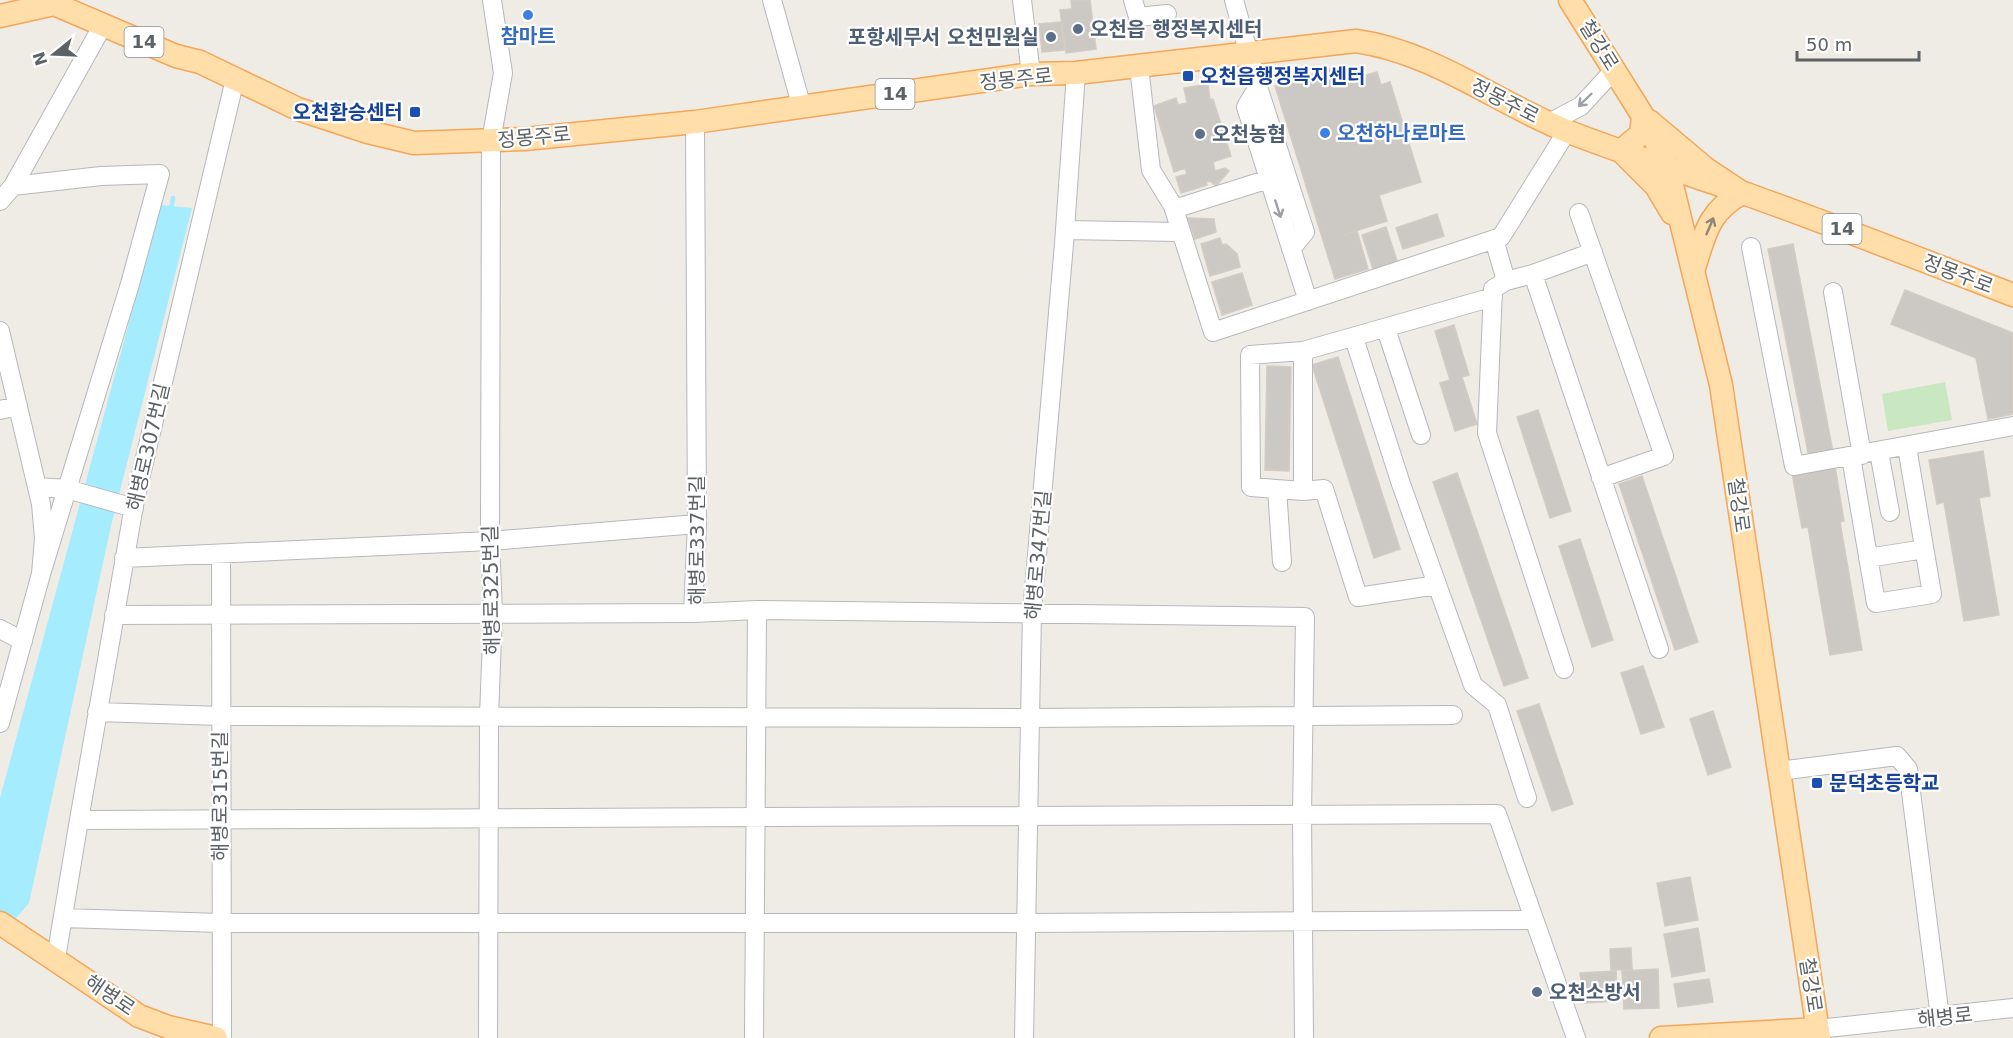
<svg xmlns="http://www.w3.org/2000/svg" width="2013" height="1038" viewBox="0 0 2013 1038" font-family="'DejaVu Sans','Noto Sans KR',sans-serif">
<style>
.green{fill:#c9e7c1}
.water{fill:#a5ecff}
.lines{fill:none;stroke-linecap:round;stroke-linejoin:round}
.stream{stroke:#a5ecff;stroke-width:4.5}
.building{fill:#ccc8c4;stroke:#d4cbc3;stroke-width:1.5}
.minor-casing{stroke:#b5b9bc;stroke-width:20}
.major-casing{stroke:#f4a659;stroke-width:25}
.minor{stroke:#fff;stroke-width:18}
.major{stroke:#ffdeaa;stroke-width:22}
.oneway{stroke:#9da1a3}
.oneway2{stroke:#8d877a}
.shop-dot{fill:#3f7fe0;stroke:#fff;stroke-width:2}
.service-dot{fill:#5c6f8a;stroke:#fff;stroke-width:2}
.transit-dot{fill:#1a4fb4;stroke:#fff;stroke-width:2}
.labels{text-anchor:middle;stroke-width:4.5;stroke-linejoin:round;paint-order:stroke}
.shield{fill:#fff;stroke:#8d9193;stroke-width:1.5}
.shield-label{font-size:18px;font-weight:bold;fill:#5c6265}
.service-label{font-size:20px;font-weight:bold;fill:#4e5e75;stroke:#fff;text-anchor:start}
.shop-label{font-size:20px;font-weight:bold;fill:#366cbe;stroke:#fff}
.street-label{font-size:20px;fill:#5c6265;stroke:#fff}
.transit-label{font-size:20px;font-weight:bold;fill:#164399;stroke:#fff;text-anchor:start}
</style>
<rect width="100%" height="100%" fill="#efebe5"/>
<path class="green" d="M1945,382L1952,420L1888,431L1882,394Z"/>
<path class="water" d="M161,205L192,208L111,526L29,903L0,937V798Z"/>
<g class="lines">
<path class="stream" d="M171,210L173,198"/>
</g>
<path class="building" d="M1079,0H1090L1096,49L1066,53L1060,10L1072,9L1071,1Z
M1061,22L1064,50L1042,52L1039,24Z
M1332,68L1337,84L1377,72L1381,85L1390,82L1421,182L1379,195L1387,221L1343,235L1357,231L1368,269L1335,279L1275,86Z
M1208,84L1210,100L1213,99L1231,156L1213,162L1215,171L1225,168L1229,171L1216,186L1210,181L1206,182L1207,185L1181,193L1176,177L1187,174L1185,168L1174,172L1154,106L1176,98L1178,105L1187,103L1184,88Z
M1437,214L1444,236L1403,249L1396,228Z
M1188,218L1214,219L1216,232L1195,239Z
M1386,227L1397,261L1373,269L1362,235Z
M1220,238L1222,245L1226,244L1237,254L1240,267L1210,276L1201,244Z
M1793,244L1833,452L1809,457L1768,249Z
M1242,273L1252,305L1222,315L1212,282Z
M1905,290L2013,333V414L1988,419L1976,358L1891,324Z
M1454,325L1469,375L1462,377L1477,424L1455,431L1440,383L1450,380L1435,331Z
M1338,357L1400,549L1374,558L1312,365Z
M1267,366L1291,367L1289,471L1265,470Z
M1538,410L1571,511L1550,518L1517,417Z
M1983,451L1990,496L1979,498L1999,615L1964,621L1944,502L1937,504L1929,460Z
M1835,466L1844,521L1840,522L1862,650L1830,655L1808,527L1802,528L1792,473Z
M1457,473L1528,678L1504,686L1433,482Z
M1642,476L1698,642L1675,650L1619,484Z
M1580,539L1613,640L1592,647L1559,546Z
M1643,666L1664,727L1641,734L1621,673Z
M1539,704L1573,804L1552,811L1517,711Z
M1713,711L1731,767L1708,775L1690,719Z
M1690,877L1698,920L1665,926L1657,883Z
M1698,928L1705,971L1672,977L1664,934Z
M1631,948L1632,969L1611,970L1610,949Z
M1658,969L1659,1008L1624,1009L1622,971Z
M1616,971L1618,1001L1584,1003L1580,973Z
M1709,979L1713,1002L1678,1007L1674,984Z"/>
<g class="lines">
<defs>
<path id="minor" d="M772,0L802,108
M1022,0L1031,74
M1133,0L1138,17L1167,14
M1234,0L1258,87L1246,107L1308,301
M1139,67L1151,170L1173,206L1213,332L1501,237L1567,131
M1258,87L1305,232L1291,249
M695,122L697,524L693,613L757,610L1305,617L1302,815L1304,1038
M1549,123L1581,106L1615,69
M13,186L101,176L160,174L130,284L41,574
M0,201L13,186L103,25
M1174,209L1269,179
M1579,213L1664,456L1601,478
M1065,230L1181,232
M1494,239L1506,281
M1751,247L1794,466L2013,426
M1533,274L1593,252
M1833,292L1862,455
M1386,329L1421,435
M0,331L41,504L44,538L41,574L0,723
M1354,338L1401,484L1473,685L1497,705L1527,798
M1303,351V491L1251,487L1250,355L1303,351L1493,297
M0,410L18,406
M1879,452L1890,512
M1851,457L1876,603L1932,594L1907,447
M37,487L67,489L134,508
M1277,489L1282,562
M1303,491L1324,489L1358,597L1437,585
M221,554L222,1038
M124,558L490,541L697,524
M1868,558L1924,549
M114,615L693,613
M0,629L23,641
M1564,669L1487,433L1493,289L1506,281L1533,274L1659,649
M97,712L221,716L1030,718L1453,715
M1779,771L1897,756L1908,769L1940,1017
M79,820L135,500L235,79
M63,918L220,923H1026L1534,920
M56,958L79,820L1497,814L1576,1038
M1818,1029L2013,1008
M488,1038L489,716L493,612L490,541L491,141L503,73L492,0
M754,1038L757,610
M1024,1038L1032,612L1064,244L1076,73"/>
<path id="major" d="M1570,0L1648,124L1668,169L1721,385L1819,1038
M0,16L54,4L176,56L200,62L298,109L368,132L414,143L525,139L695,122L1031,74L1076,73L1356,41C1434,52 1497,103 1569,132C1628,155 1689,174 1749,195C1838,227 1925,261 2013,295
M1643,117L1641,134L1621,151L1656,186L1672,213
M1649,121L1706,169L1742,193C1707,212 1705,235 1693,271
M0,923L139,1016L168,1027L216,1038
M1661,1038L1818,1029"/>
</defs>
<use href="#minor" class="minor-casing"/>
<use href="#major" class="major-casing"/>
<use href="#minor" class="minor"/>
<use href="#major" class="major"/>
</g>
<defs><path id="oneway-shaft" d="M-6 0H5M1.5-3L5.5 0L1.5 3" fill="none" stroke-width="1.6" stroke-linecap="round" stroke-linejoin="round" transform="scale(1.5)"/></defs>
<g class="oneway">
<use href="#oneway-shaft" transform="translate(1585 100) rotate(136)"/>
<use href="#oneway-shaft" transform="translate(1278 209) rotate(72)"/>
</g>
<use class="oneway2" href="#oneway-shaft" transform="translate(1710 226) rotate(-67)"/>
<g class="shop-dot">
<circle cx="528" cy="15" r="6"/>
<circle cx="1325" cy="133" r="6"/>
</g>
<g class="service-dot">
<circle cx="1078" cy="29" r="6"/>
<circle cx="1051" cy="37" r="6"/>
<circle cx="1200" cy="134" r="6"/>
<circle cx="1537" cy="992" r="6"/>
</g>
<g class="transit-dot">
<rect x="1182" y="70" width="12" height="12" rx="3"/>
<rect x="409" y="106" width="12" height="12" rx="3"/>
<rect x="1811" y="777" width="12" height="12" rx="3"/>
</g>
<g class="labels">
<g class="shield">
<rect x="124.5" y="27" width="39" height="30" rx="4.5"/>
<rect x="875.5" y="79" width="39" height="30" rx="4.5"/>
<rect x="1822.5" y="214" width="39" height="30" rx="4.5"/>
</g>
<g class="shield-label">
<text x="144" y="48">14</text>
<text x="895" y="100">14</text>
<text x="1842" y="235">14</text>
</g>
<g class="service-label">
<text x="1090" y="36">오천읍 행정복지센터</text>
<text x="1039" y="44" text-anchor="end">포항세무서 오천민원실</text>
<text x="1212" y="141">오천농협</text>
<text x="1549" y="999">오천소방서</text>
</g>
<g class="shop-label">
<text x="528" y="43">참마트</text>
<text x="1337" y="140" text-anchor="start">오천하나로마트</text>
</g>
<g class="street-label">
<text transform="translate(1599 45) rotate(58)" y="7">철강로</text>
<text transform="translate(1016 79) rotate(-6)" y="7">정몽주로</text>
<text transform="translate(1505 101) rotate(27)" y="7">정몽주로</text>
<text transform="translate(534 137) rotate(-5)" y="7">정몽주로</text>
<text transform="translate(1958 274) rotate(21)" y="7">정몽주로</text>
<text transform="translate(148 447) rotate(-77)" y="7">해병로307번길</text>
<text transform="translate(1739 505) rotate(82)" y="7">철강로</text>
<text transform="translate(697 540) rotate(-90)" y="7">해병로337번길</text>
<text transform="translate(1038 555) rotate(-85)" y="7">해병로347번길</text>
<text transform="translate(491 590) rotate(-91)" y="7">해병로325번길</text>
<text transform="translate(220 796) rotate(-90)" y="7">해병로315번길</text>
<text transform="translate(1811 985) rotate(81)" y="7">철강로</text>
<text transform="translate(110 995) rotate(34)" y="7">해병로</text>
<text transform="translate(1945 1017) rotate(-6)" y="7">해병로</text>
</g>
<g class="transit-label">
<text x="1200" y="83">오천읍행정복지센터</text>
<text x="403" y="119" text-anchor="end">오천환승센터</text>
<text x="1829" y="790">문덕초등학교</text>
</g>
</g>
<g transform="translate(54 54) rotate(252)" stroke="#ffffff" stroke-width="4.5" paint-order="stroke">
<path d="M0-4.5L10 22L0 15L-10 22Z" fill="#5c6265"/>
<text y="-9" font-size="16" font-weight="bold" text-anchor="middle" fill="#5c6265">N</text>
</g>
<path d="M1797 51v9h122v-9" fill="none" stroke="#5c6265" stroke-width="3"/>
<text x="1806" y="51" font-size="18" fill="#5c6265" stroke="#ffffff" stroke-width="4.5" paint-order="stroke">50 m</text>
</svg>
